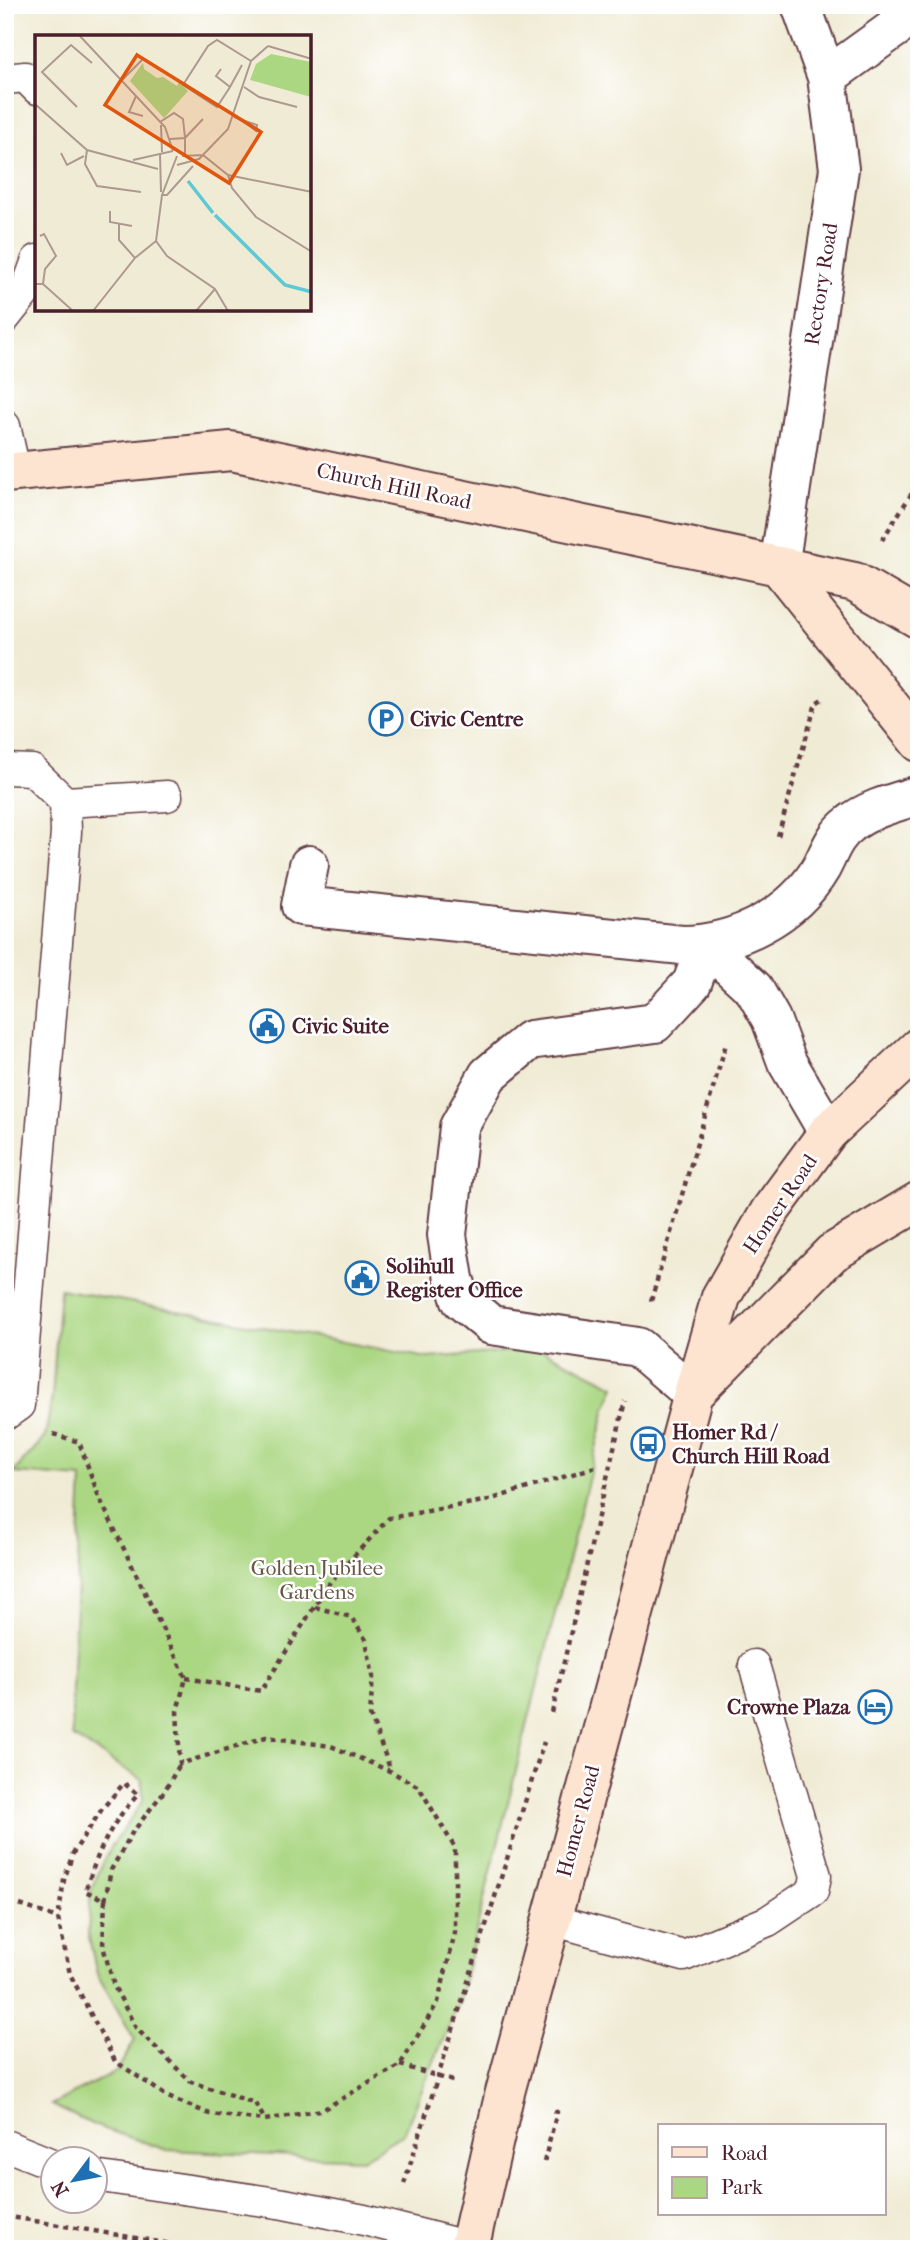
<svg xmlns="http://www.w3.org/2000/svg" width="924" height="2254" viewBox="0 0 924 2254" font-family="'IM FELL French Canon',serif">
<style>
.green{fill:#abd783;stroke:#7a7b57;stroke-width:2}
.lines{fill:none;stroke-linecap:round;stroke-linejoin:round}
.lane-casing{stroke:#633e44;stroke-width:33}
.street-casing{stroke:#633e44;stroke-width:42}
.secondary-casing{stroke:#633e44;stroke-width:42}
.path{stroke:#633e44;stroke-width:4.5;stroke-dasharray:5 5;stroke-linecap:butt}
.lane{stroke:#fff;stroke-width:30}
.street{stroke:#fff;stroke-width:38}
.secondary{stroke:#fde4d0;stroke-width:38}
.labels{text-anchor:middle;stroke-width:5;stroke-linejoin:round;paint-order:stroke}
.street-label{font-size:21px;fill:#4a1f2b;stroke:#fff}
.poi-label{font-size:21px;font-weight:bold;fill:#4a1f2b;stroke:#fff;text-anchor:start}
.park-label{font-size:21px;fill:#675645;stroke:#fff}
.inset-river{fill:none;stroke:#5dc9d4;stroke-width:3.5}
.inset-road{fill:none;stroke:#ae9990;stroke-width:2}
.view{fill:#e0560e;fill-opacity:0.15;stroke:#e0560e;stroke-width:3.5}
.inset-edge{fill:none;stroke:#4a1f2b;stroke-width:3.5}
</style>
<rect width="100%" height="100%" fill="#fff"/>
<filter id="ink" filterUnits="userSpaceOnUse"><feTurbulence type="fractalNoise" baseFrequency=".0143" numOctaves="2"/><feDisplacementMap in="SourceGraphic" scale="14" xChannelSelector="R" yChannelSelector="G"/><feConvolveMatrix kernelMatrix="1 2 1 2 8 2 1 2 1" color-interpolation-filters="sRGB"/></filter>
<filter id="wash" filterUnits="userSpaceOnUse"><feTurbulence type="fractalNoise" baseFrequency=".00686" numOctaves="4" result="noise"/><feDisplacementMap in="SourceGraphic" scale="28" xChannelSelector="R" yChannelSelector="G"/><feGaussianBlur stdDeviation="1.57" result="paint"/><feColorMatrix in="noise" values="0 0 0 0 0 0 0 0 0 0 0 0 0 0 0 0 0 1.4 0 .05"/><feComposite in="paint" operator="in"/></filter>
<g filter="url(#wash)">
<rect width="100%" height="100%" fill="#f0ebd4"/>
<path class="green" d="M60,1289L428,1358L541,1349L615,1386L606,1408L458,2004L404,2133L362,2159L167,2150L96,2126L51,2105L117,2071L135,2040L97,1974L88,1933L91,1889L111,1847L143,1801L142,1780L72,1736V1691L82,1478L13,1473L45,1437L52,1398Z"/>
</g>
<g filter="url(#ink)">
<g class="lines">
<defs>
<path id="lane" d="M5,79L25,77L37,89
M5,318L25,293L37,260
M5,426L15,470
M5,769L32,770L65,802L66,832L19,1405L5,1415
M65,802L167,796
M551,1920L684,1956L768,1921L813,1891L816,1876L754,1665
M5,2145L52,2164
M94,2176L284,2204L364,2220L470,2247"/>
<path id="street" d="M827,77L895,28L915,5
M779,567L839,169L827,77L801,5
M309,865L301,906L682,945C737,944 793,916 821,868C830,851 834,836 850,824C868,809 897,802 919,795
M693,1394L638,1347L491,1325L461,1300L454,1279L447,1235L459,1127L488,1075L530,1040L655,1023L692,983L706,945L754,989L771,1019L787,1062L828,1132"/>
<path id="secondary" d="M5,473L231,451L855,582L919,619
M779,567L919,742
M697,1390L832,1253L919,1201
M469,2249L504,2096L693,1394L721,1297L770,1211L828,1132L919,1047"/>
</defs>
<use href="#lane" class="lane-casing"/>
<use href="#street" class="street-casing"/>
<use href="#secondary" class="secondary-casing"/>
<path class="path" d="M882,540L919,482
M778,836L816,703L822,699
M651,1301L726,1044
M53,1434L79,1442L99,1497L186,1678L177,1711L180,1764L266,1737L331,1746L392,1772L419,1787L455,1848V1933L438,2002L400,2065L322,2110L265,2120L210,2114L168,2097L115,2061L70,1974L58,1918L64,1880L73,1853L102,1809L124,1783L138,1795C109,1824 98,1853 85,1891L105,1900L111,1870L132,1833L165,1790L180,1764
M315,1607L351,1617L366,1640L373,1677L370,1715L391,1771
M186,1678L261,1691L330,1582L389,1518L489,1500L595,1467
M552,1713L625,1401
M105,1900L103,1946L114,1986L136,2028L191,2082L255,2103L265,2120
M20,1905L58,1918
M400,2065L456,2082
M544,2162L557,2112L552,2110
M404,2184L544,1742
M5,2216L201,2249"/>
<use href="#lane" class="lane"/>
<use href="#street" class="street"/>
<use href="#secondary" class="secondary"/>
</g>
</g>
<defs>
<symbol id="parking-ring" viewBox="-11 -11 22 22"><circle r="9.5" fill="#fff" stroke="#1f6fb2" stroke-width="1.5"/><path d="M-3.5-5.5H1a3.5 3.5 0 0 1 0 7H-1V5.5H-3.5ZM-1-3.4V-.6H.8a1.4 1.4 0 0 0 0-2.8Z" fill="#1f6fb2"/></symbol>
<symbol id="civic-ring" viewBox="-11 -11 22 22"><circle r="9.5" fill="#fff" stroke="#1f6fb2" stroke-width="1.5"/><path d="M-.6-6.5H3V-4.5H.6V-3L4-1V1h2V6H-6V1h2V-1L-.6-3ZM-1.2 2.5V6h2.4V2.5Z" fill="#1f6fb2"/></symbol>
<symbol id="bus-ring" viewBox="-11 -11 22 22"><circle r="9.5" fill="#fff" stroke="#1f6fb2" stroke-width="1.5"/><path d="M-5-6H5V4H4V6H2V4H-2V6H-4V4H-5ZM-3.5-4V0h7V-4ZM-3.5 1.2v1.5H-2V1.2ZM2 1.2v1.5H3.5V1.2Z" fill="#1f6fb2"/></symbol>
<symbol id="hotel-ring" viewBox="-11 -11 22 22"><circle r="9.5" fill="#fff" stroke="#1f6fb2" stroke-width="1.5"/><path d="M-6-4.5h1.5V1H6V5H4.5V3h-9V5H-6ZM-4 0a1.8 1.8 0 1 1 3.6 0ZM.5 0V-2.5h3Q6-2.5 6 0Z" fill="#1f6fb2"/></symbol>
</defs>
<g fill-rule="evenodd">
<use href="#parking-ring" x="367" y="700" width="38" height="38"/>
<use href="#civic-ring" x="248" y="1007" width="38" height="38"/>
<use href="#civic-ring" x="343" y="1259" width="38" height="38"/>
<use href="#bus-ring" x="629" y="1425" width="38" height="38"/>
<use href="#hotel-ring" x="856" y="1688" width="38" height="38"/>
</g>
<g class="labels">
<g class="street-label">
<text transform="translate(821 284) rotate(-81)" y="7">Rectory Road</text>
<text transform="translate(394 486) rotate(12)" y="7">Church Hill Road</text>
<text transform="translate(780 1204) rotate(-56)" y="7">Homer Road</text>
<text transform="translate(578 1821) rotate(-75)" y="7">Homer Road</text>
</g>
<g class="poi-label">
<text x="410" y="726">Civic Centre</text>
<text x="292" y="1033">Civic Suite</text>
<text x="386" y="1273">Solihull<tspan x="386" dy="24">Register Office</tspan></text>
<text x="672" y="1439">Homer Rd /<tspan x="672" dy="24">Church Hill Road</tspan></text>
<text x="850" y="1714" text-anchor="end">Crowne Plaza</text>
</g>
<g class="park-label">
<text x="317" y="1575">Golden Jubilee<tspan x="317" dy="24">Gardens</tspan></text>
</g>
</g>
<g transform="translate(35 35)">
<rect width="276" height="276" fill="#f0ebd4"/>
<path d="M236,19L276,27V62L215,45L221,29ZM108,28L109,34L122,43L128,42L142,51L144,47L153,56L129,83L95,46Z" fill="#abd783"/>
<path class="inset-river" d="M153,146L178,178M180,180L250,250L277,257"/>
<path class="inset-road" d="M44,0L130,92L138,116M233,11L277,24M186,34L181,41L195,52L182,72L148,50L173,11L182,5L216,26M86,46L108,24M195,52L207,30M209,52L224,62L262,72M101,61L94,77L108,81M0,69L52,115L123,134M42,72L7,37L36,10L57,28M199,82L207,85L222,90L221,96L207,85M125,87L139,78L148,84L150,103L135,104M126,90L127,117M52,115L50,129L62,151L106,157M26,118L32,130L49,121M125,119L126,157M168,120L193,140L277,157M142,121L127,160L121,206L132,221L180,254L193,276M147,121L168,120M150,122V103L168,84M98,125L138,116M142,130L164,124L193,94L216,26L233,11M193,140L197,153L221,182L277,217M127,160H132L158,131M75,176V187L97,191M84,189V205L100,223M0,249H8L10,234L21,221L9,199L5,201M8,249L38,276M58,276L100,223L121,206M161,276L180,254M193,276H222"/>
<path class="view" d="M102,20L226,97L194,148L70,70Z"/>
<rect width="276" height="276" class="inset-edge"/>
</g>
<rect width="924" height="2254" fill="none" stroke="#fff" stroke-width="28"/>
<rect x="658" y="2124" width="228" height="91" fill="#ffffff" stroke="#b7a5aa" stroke-width="2"/>
<rect x="672" y="2147" width="35" height="10" fill="#fde4d0" stroke="#b7a5aa" stroke-width="2"/>
<text x="721" y="2160" font-size="21" fill="#4a1f2b">Road</text>
<rect x="672" y="2177" width="35" height="21" fill="#abd783" stroke="#b7a5aa" stroke-width="2"/>
<text x="721" y="2194" font-size="21" fill="#4a1f2b">Park</text>
<g transform="translate(74 2180) rotate(238)"><circle r="33" fill="#ffffff" stroke="#b7a5aa" stroke-width="2"/>
<path d="M0-5L12 26L0 18L-12 26Z" fill="#1f6fb2"/>
<text y="-10" font-size="19" font-weight="bold" text-anchor="middle" fill="#4a1f2b">N</text>
</g>
</svg>
